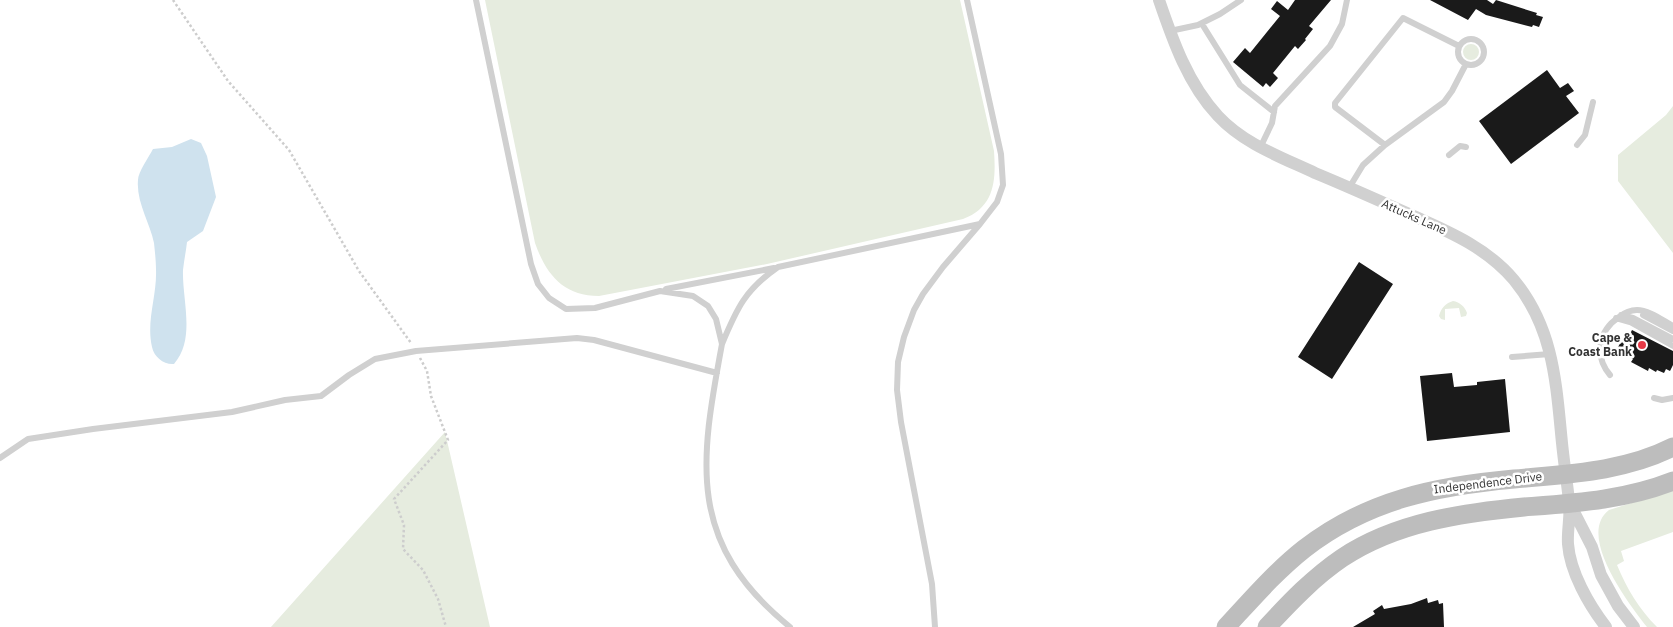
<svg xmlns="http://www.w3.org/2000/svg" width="1673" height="627" viewBox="0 0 1673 627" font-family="'IBM Plex Sans',sans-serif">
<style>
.green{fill:#e6ecdf}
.water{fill:#cfe2ee}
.building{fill:#1a1a1a}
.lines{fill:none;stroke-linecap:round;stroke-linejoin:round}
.path{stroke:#cdcdcd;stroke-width:2.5;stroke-dasharray:2.5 2.5;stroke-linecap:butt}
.lane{stroke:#d0d0d0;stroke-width:6}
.street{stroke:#d0d0d0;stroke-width:12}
.secondary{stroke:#bdbdbd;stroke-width:19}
.poi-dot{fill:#e63946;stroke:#fff;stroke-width:2}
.labels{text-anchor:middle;stroke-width:5;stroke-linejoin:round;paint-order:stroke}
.street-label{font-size:12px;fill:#333;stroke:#fff}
.poi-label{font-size:12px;font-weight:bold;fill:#333;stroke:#fff;text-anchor:end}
</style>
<rect width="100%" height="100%" fill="#fff"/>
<path class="green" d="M485,0H960L994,151C996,180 995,207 963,219L767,264L599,296C563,296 546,274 535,243Z
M1463 52a8 8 0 1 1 16 0a8 8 0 1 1-16 0Z
M1673,106V253L1618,181V155L1666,115Z
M1453,301C1460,302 1465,307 1467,313L1466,316L1461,317L1459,308L1445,309V320L1441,319L1439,316C1441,308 1446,303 1453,301Z
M445,432L490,627H271Z
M1673,490V532L1621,551L1624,561L1617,565C1627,589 1639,609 1657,627H1647C1629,604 1576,535 1609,510Z"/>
<path class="water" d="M191,139L201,143L207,156L216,197L203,231L187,242C186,251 184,261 183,270C182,300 196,339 174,364C164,365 154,357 152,347C146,321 157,296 156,270C156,262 155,252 154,243C150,223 136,202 138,180C138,172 149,157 153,149L172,147Z"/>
<path class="building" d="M1295,0H1331L1309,26L1313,29L1305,39L1306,40L1298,49L1295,46L1273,73L1278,78L1270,87L1266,83L1263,87L1233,62L1245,48L1250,53L1280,16L1271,9L1277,1L1288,10Z
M1430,0H1487L1493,4L1496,0L1537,13L1536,15L1543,17L1539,27L1533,25L1532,27L1486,15L1476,9L1468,20Z
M1547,70L1560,88L1568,83L1574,91L1566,96L1579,113L1511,164L1479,121Z
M1359,262L1393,284L1332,379L1298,357Z
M1632,330L1673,351V365L1670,371L1666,369L1664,373L1657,370L1656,372L1649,368L1648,371L1631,362L1633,359L1617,349L1625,334L1629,336Z
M1452,373L1454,387L1477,385V382L1505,379L1510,432L1427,441L1420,376Z
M1427,598L1428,603L1438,600L1439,604L1443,603L1444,627H1353L1375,614L1373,611L1382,605L1384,609L1411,604Z"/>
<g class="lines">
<path class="path" d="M173,0L228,81L289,150L359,271L411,343
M420,358L427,371L431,396L448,440L394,499L404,525L403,549L423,570L438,599L446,627"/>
<path class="lane" d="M476,0L531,264L538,284L549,298L566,309L595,308L660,291L693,296L708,306L716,319L722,344C737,308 745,290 778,267L980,224L997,202L1003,185L1001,154L967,0
M1202,24L1240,85L1274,112
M1170,31L1198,25L1220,14L1241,0
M1458 52a13 13 0 1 1 26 0a13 13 0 1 1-26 0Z
M1459,46L1403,18L1335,103V107L1385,145L1444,102L1452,91L1466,64
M1577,145L1585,135L1593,102
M1260,148L1272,123L1275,106L1330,46L1342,24L1347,0
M1449,155L1460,146L1466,147
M1349,188L1363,165L1385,145
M666,289L774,268
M1621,315L1633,318L1673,339
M1643,315L1673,331
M1616,318L1630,322L1673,346
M722,344C700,462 686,543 790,627
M1512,357L1550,354
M1610,375C1594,356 1598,331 1619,317C1624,313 1630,310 1637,310C1649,310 1662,320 1673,326
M1654,398L1662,400L1673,398
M0,458L28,439L93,429L232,412L285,400L321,396L349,375L375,359L416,351L577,338L594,340L717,373
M935,627L932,584L901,422L897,390L898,362L904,337L914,310L923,294L943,267L980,224"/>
<path class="street" d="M1159,0C1173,41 1188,84 1218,116C1244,144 1281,157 1315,173C1349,187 1382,202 1416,217C1452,233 1488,249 1514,280C1554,329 1556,383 1562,443C1564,463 1567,482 1569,501C1571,515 1567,530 1568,544C1570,572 1589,605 1606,627
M1570,504L1592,547L1601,575L1618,606L1634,627"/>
<path class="secondary" d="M1226,627C1251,600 1275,572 1304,549C1367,500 1436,486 1514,479C1567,474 1624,472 1673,447
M1267,627C1290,602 1314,577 1342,558C1396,522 1462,513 1524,507C1575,503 1625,500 1673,481"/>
</g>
<circle class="poi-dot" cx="1642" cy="345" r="5"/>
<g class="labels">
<g class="street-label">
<text transform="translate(1414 217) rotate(24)" y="4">Attucks Lane</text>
<text transform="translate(1488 483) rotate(-7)" y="4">Independence Drive</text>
</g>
<g class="poi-label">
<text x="1632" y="342">Cape &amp;<tspan x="1632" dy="14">Coast Bank</tspan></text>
</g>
</g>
</svg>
